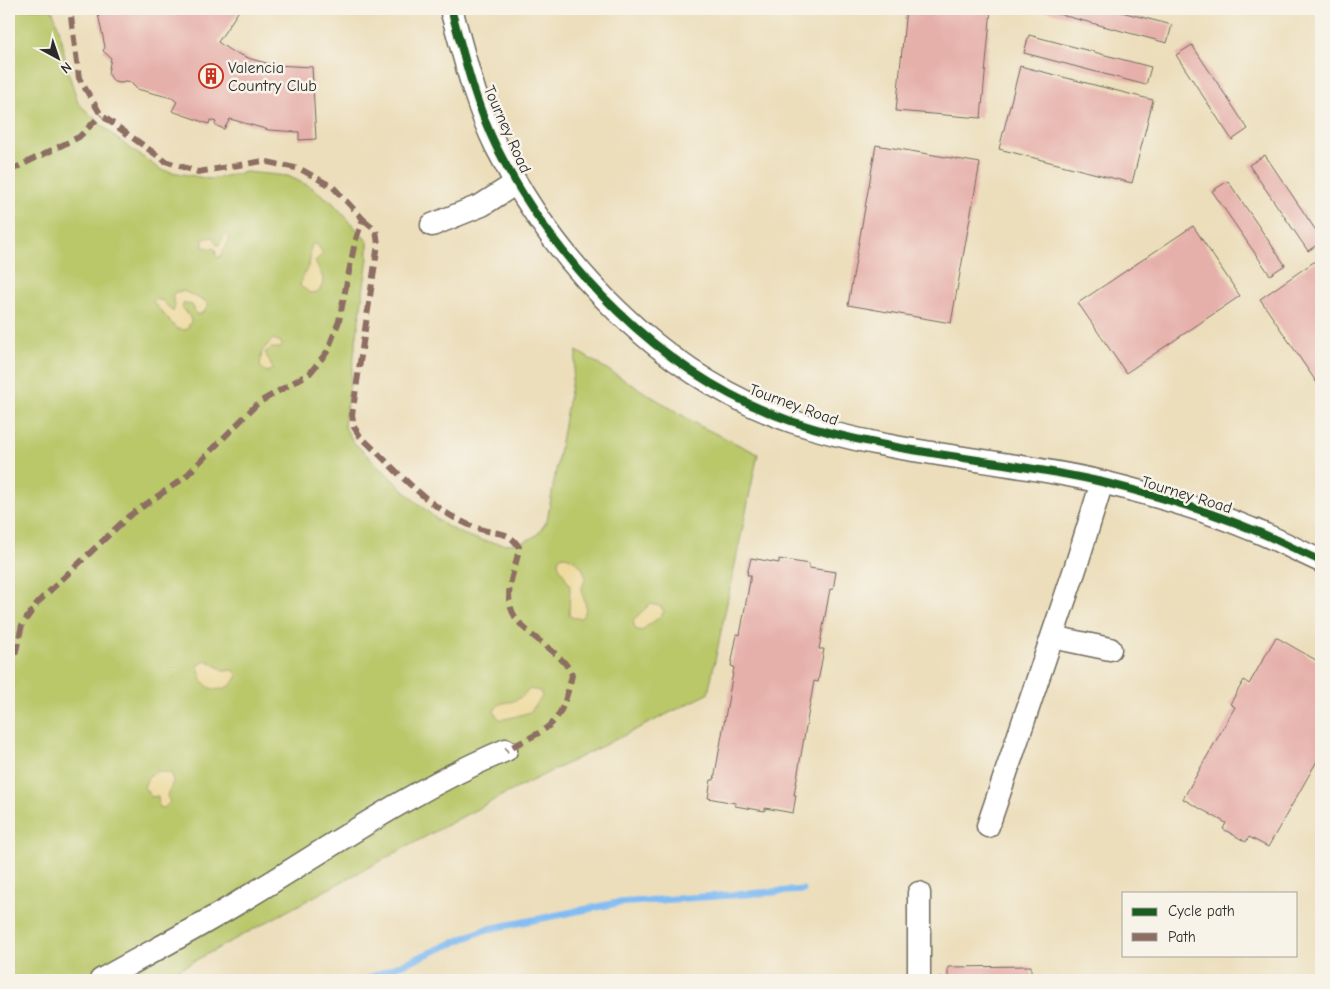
<svg xmlns="http://www.w3.org/2000/svg" width="1330" height="989" viewBox="0 0 1330 989" font-family="'Comic Neue',sans-serif">
<style>
.green{fill:#bac86a;stroke:#727a4a}
.sand{fill:#eeda9e;stroke:#8c8264}
.lines{fill:none;stroke-linecap:round;stroke-linejoin:round}
.stream{stroke:#81bcf3;stroke-width:7}
.building{fill:#e6b0aa}
.minor-casing{stroke:#6f6a5d;stroke-width:25}
.minor{stroke:#fff;stroke-width:22}
.quiet{stroke:#8d6e63;stroke-width:6;stroke-dasharray:12 6;stroke-linecap:butt}
.cycleway-casing{stroke:#f7f3e8;stroke-width:11}
.cycleway{stroke:#1b5e20;stroke-width:8}
.labels{text-anchor:middle;stroke-width:5;stroke-linejoin:round;paint-order:stroke}
.poi-label{font-size:16px;fill:#2b2b2b;stroke:#f7f3e8;text-anchor:start}
.street-label{font-size:16px;fill:#2b2b2b;stroke:#f7f3e8}
</style>
<rect width="100%" height="100%" fill="#f7f3e8"/>
<filter id="ink" filterUnits="userSpaceOnUse"><feTurbulence type="fractalNoise" baseFrequency=".02" numOctaves="2"/><feDisplacementMap in="SourceGraphic" scale="10" xChannelSelector="R" yChannelSelector="G"/><feConvolveMatrix kernelMatrix="1 2 1 2 8 2 1 2 1" color-interpolation-filters="sRGB"/></filter>
<filter id="wash" filterUnits="userSpaceOnUse"><feTurbulence type="fractalNoise" baseFrequency=".0096" numOctaves="4" result="noise"/><feDisplacementMap in="SourceGraphic" scale="20" xChannelSelector="R" yChannelSelector="G"/><feGaussianBlur stdDeviation="1.12" result="paint"/><feColorMatrix in="noise" values="0 0 0 0 0 0 0 0 0 0 0 0 0 0 0 0 0 1.4 0 .05"/><feComposite in="paint" operator="in"/></filter>
<g filter="url(#wash)">
<rect width="100%" height="100%" fill="#ecdebb"/>
<path class="green" d="M9,9H52L60,32L67,68L78,103L116,138L161,170L210,179L246,172L288,176L311,187L332,202L368,242V258L344,425L353,442C381,467 408,497 438,520C460,537 509,554 535,536C540,533 543,526 547,521L577,351L700,426L758,454L708,694L503,795L159,980H9Z"/>
<path class="sand" d="M225,234L230,239L220,257L217,258L215,249L203,247V239L213,237L217,245H219Z
M313,244H317L323,254L315,261C318,271 329,279 318,292L310,293L300,286C301,276 308,270 310,260C311,253 309,249 313,244Z
M183,291L209,303L204,312L197,315L192,305L184,303L182,307L190,317L191,322L186,330L177,329L153,302L155,299L163,301L173,312L175,305L172,295L176,292Z
M273,339L281,342L282,346L280,348H272L265,352L273,369L266,372L260,366L262,351Z
M564,556C573,557 585,567 585,577C585,582 581,587 582,592C584,603 590,608 581,618H574L569,615L570,586L558,564L559,558Z
M650,604L660,606L664,611C660,620 649,622 642,631L635,629L633,620Z
M206,660L225,671L233,670L238,675C233,689 212,696 203,681C200,677 200,671 198,666Z
M530,689L540,691L542,697L530,712C523,714 506,720 499,719L494,711C501,699 508,705 518,699C523,697 526,691 530,689Z
M157,771L172,774L173,782L167,796L170,802L164,808L159,807L158,796L151,797L144,787L148,778Z"/>
<g class="lines">
<path class="stream" d="M365,980L484,930L617,903L803,890"/>
</g>
<g id="blocks">
<path class="building" d="M97,9H240L218,42L231,51L251,59L274,65L312,67L316,139L299,140V132L269,130L230,119L224,129L215,125L216,122L210,120L209,124L172,111L177,102L172,98L137,89L129,81L121,83L114,82L108,73L111,58L103,51L105,47Z
M906,9H991L981,118L896,111Z
M1039,9H1110L1172,25L1167,43Z
M1029,35L1151,67L1146,85L1024,53Z
M1192,45L1248,129L1232,140L1176,55Z
M1020,66L1153,100L1132,183L999,149Z
M876,145L980,163L951,323L848,305Z
M1265,155L1321,238V242L1308,251L1249,165Z
M1228,181L1285,265L1270,275L1212,191Z
M1193,226L1240,296L1126,373L1078,303Z
M1321,257V389L1260,299Z
M751,558L779,563V559L809,564V568L836,572L833,590L830,589L819,649H824L818,682L814,681L794,795H796L793,813L765,808V811L735,806V803L708,798L711,780H714L734,667L731,666L737,634L740,635L751,575H747Z
M1276,637L1321,663V754L1268,847L1249,837L1246,842L1223,829L1226,823L1183,799L1235,707L1230,704L1244,680L1249,684Z
M1031,966V977H1043V980H937V978H948V967Z"/>
</g>
</g>
<g filter="url(#ink)">
<use href="#blocks" fill-opacity="0" stroke="#6f6a5d" stroke-width="1"/>
<g class="lines">
<defs>
<path id="minor" d="M451,9C464,55 475,103 496,146C556,265 662,376 791,421C891,455 999,458 1102,482C1151,494 1203,509 1251,529C1275,538 1298,551 1321,561
M432,225L482,205L516,183
M1052,637L1110,649
M988,826L1076,566L1102,482
M101,980C149,953 199,927 246,898C332,846 413,789 506,750
M919,980V893"/>
</defs>
<use href="#minor" class="minor-casing"/>
<use href="#minor" class="minor"/>
<path class="quiet" d="M9,171L79,137L101,115
M363,219L376,230L378,244L352,415L354,427L360,436C390,464 420,499 455,518C463,522 472,527 480,529C498,535 508,530 519,547C517,566 506,585 510,604C515,634 563,649 572,675C560,728 552,726 506,750
M9,671L14,659L22,625L38,602L129,516L184,478L258,403L310,373L327,352L339,321L355,242L363,219L333,187L300,169L263,161L198,172L165,161L101,115L79,78L70,9"/>
<defs>
<path id="cycleway" d="M451,9C464,55 475,103 496,146C556,265 662,376 791,421C891,455 999,458 1102,482C1151,494 1203,509 1251,529C1275,538 1298,551 1321,561"/>
</defs>
<use href="#cycleway" class="cycleway-casing"/>
<use href="#cycleway" class="cycleway"/>
</g>
</g>
<defs>
<symbol id="building-ring" viewBox="-11 -11 22 22"><circle r="9.5" fill="#f7f3e8" stroke="#c8321e" stroke-width="1.5"/><path d="M-4-6H4V6H1V3H-1V6H-4ZM-2.5-4.3h1.7v1.8h-1.7ZM.8-4.3h1.7v1.8H.8ZM-2.5-1h1.7V.8h-1.7ZM.8-1h1.7V.8H.8Z" fill="#c8321e"/></symbol>
</defs>
<g fill-rule="evenodd">
<use href="#building-ring" x="197" y="62" width="28" height="28"/>
</g>
<g class="labels">
<g class="poi-label">
<text x="228" y="73">Valencia<tspan x="228" dy="18">Country Club</tspan></text>
</g>
<g class="street-label">
<text transform="translate(508 129) rotate(66)" y="6">Tourney Road</text>
<text transform="translate(794 404) rotate(20)" y="6">Tourney Road</text>
<text transform="translate(1187 494) rotate(17)" y="6">Tourney Road</text>
</g>
</g>
<rect width="1330" height="989" fill="none" stroke="#f7f3e8" stroke-width="30"/>
<rect x="1122" y="892" width="175" height="65" fill="#f7f3e8" stroke="#a5a39c"/>
<rect x="1132" y="908" width="25" height="8" fill="#1b5e20" stroke="#a5a39c"/>
<text x="1168" y="916" font-size="15" fill="#2b2b2b">Cycle path</text>
<rect x="1132" y="933" width="25" height="8" fill="#8d6e63" stroke="#a5a39c"/>
<text x="1168" y="942" font-size="15" fill="#2b2b2b">Path</text>
<g transform="translate(58 58) rotate(140)" stroke="#f7f3e8" stroke-width="4" paint-order="stroke">
<path d="M0-4L9 19L0 12L-9 19Z" fill="#2b2b2b"/>
<text y="-8" font-size="14" font-weight="bold" text-anchor="middle" fill="#2b2b2b">N</text>
</g>
</svg>
